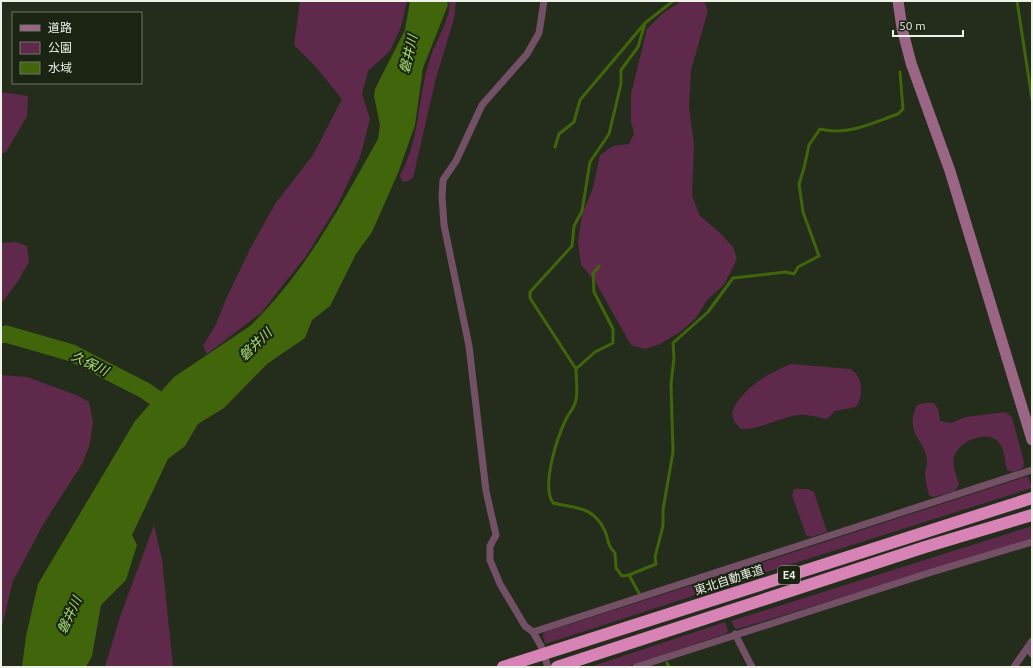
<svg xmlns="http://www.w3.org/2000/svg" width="1033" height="668" viewBox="0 0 1033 668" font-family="Ubuntu,'Noto Sans JP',sans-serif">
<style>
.green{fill:#5f294c}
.water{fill:#40650a}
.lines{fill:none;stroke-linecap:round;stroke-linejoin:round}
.stream{stroke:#40650a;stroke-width:3}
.river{stroke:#40650a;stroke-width:17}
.street{stroke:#735065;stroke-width:7}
.secondary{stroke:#9b6586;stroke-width:11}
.highway{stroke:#d783b6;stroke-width:12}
.labels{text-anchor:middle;stroke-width:4;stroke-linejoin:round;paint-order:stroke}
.shield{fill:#1b2313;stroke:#aeb5a8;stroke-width:1}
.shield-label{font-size:11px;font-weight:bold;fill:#edf3e8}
.street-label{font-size:12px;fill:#edf3e8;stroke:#1b2313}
.water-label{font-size:13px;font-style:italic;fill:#aae174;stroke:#1b2313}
</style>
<rect width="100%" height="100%" fill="#242d1c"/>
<path class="green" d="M300,1H407L401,27L390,51L368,71L362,94L370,119L360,157L337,206L306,256L261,313L207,354L203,346L216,324L227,297L251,247L275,204L313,155L342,99L315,66L294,45Z
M449,1H456L454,19L436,78L413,178L406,182L402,181L400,175C421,139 417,95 431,56C436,40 452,17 449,1Z
M681,1H704L708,11L691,70L689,107L694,145L692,196L700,216L719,232L733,247L737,259L724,285L707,300L696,318L680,332L660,344L645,349L631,345L595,281L581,265L578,242L582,215L593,188L600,155L613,146L629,144L634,134L631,121V94L647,29L662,14Z
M1,92L28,96L27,116L6,152L1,154Z
M16,242L27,246L29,262L18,281L1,304V243Z
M791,364L851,369C863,377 864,395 856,407L835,411L827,419C819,418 808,414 799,415C779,417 761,430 741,429L734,421L732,413C739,390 770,372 791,364Z
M1,375L27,377L76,395L89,402L93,423L89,447L82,464L44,523L13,581L1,630Z
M925,403H934L938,409L940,421L951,423L966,417L1005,412L1012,417L1024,462L1023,468L1013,472L1007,470C1005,463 1005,452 1001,446C992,427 959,440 954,457C952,466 956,475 959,484L955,491L933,497L929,495C927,488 925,480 925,473C925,469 928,465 927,461C927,441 903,434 917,405Z
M1028,476L1032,488L716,588L714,578Z
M794,489H808L814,492L827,532L811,537L806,535L792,495Z
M154,525L162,559L173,667H105L120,617Z
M1032,526V539L738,629L735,628L731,621Z
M702,582L705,583L711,590L545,644L543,635L545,632Z
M725,622L728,631L725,634L626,667H590Z"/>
<path class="water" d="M410,1H447L448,5L423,68L415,125L398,173L372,232L356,254L330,306L312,320L305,338L267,364L224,408L198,424L185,446L168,459L132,535L137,545L126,580L101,605L92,656L86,667H22L26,636L38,584L135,421L174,377L250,326C305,273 341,205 378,139L380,125L374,96L375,89L405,30Z"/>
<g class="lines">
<path class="stream" d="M1017,1L1032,99
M555,147L559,134L574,122L580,100L645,23L673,1
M599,266L593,274L594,292L613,329V343L595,352L576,369C576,378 578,391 576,400C575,407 569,413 566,419C557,438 541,486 553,503C578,509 593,506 605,531C609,541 607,545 615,553L616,568L622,576L629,575L640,595
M576,369L530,298V292L572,246L574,226L582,211L590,162L609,134L621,84V70L638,47L645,23
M629,575L656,564L655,557L663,526V510L673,452L671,384L674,358L673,343L708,312L733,278L786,272L794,274L798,267L819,256L803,212L799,184L804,168L809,145L820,129C848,136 872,123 898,114L903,109L900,72
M667,663L669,667"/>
<path class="river" d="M1,335L6,334L72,353L144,390L172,409"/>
<path class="street" d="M533,632L525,626L500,584L490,560V546L496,535L486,491L469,346L444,225L442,197L443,180L456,161L482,105L527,54L539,33L544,1
M735,634L752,667
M1027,648L1032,654
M548,667L541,646L533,632L1032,470
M636,667L932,572L1032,542
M1014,667L1032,641"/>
<path class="secondary" d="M898,1L902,28L911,63L950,171L1032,440"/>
<path class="highway" d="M503,667L1032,498
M557,667L925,547L1032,515"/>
</g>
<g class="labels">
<rect class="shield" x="778" y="566" width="22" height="18" rx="3"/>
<g class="shield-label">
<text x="789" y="579">E4</text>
</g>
<g class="street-label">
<text transform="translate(729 580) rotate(-18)" y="4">東北自動車道</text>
</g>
<g class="water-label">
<text transform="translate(408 54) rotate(-77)" y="5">磐井川</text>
<text transform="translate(255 344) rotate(-44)" y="5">磐井川</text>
<text transform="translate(90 363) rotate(26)" y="5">久保川</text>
<text transform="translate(69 615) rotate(-65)" y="5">磐井川</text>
</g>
</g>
<rect width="1033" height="668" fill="none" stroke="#edf3e8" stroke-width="4"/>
<rect x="12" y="12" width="130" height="72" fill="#1b2313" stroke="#6f7668"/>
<rect x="20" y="25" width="20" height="6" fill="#9b6586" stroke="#6f7668"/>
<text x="48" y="32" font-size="12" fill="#edf3e8">道路</text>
<rect x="20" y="42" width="20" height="12" fill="#5f294c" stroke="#6f7668"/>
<text x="48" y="52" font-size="12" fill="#edf3e8">公園</text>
<rect x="20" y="62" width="20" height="12" fill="#40650a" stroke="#6f7668"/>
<text x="48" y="72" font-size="12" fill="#edf3e8">水域</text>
<path d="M893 30v6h70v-6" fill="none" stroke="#edf3e8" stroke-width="2"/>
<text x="899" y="30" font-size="12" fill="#edf3e8" stroke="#1b2313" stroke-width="3" paint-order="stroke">50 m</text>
</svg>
